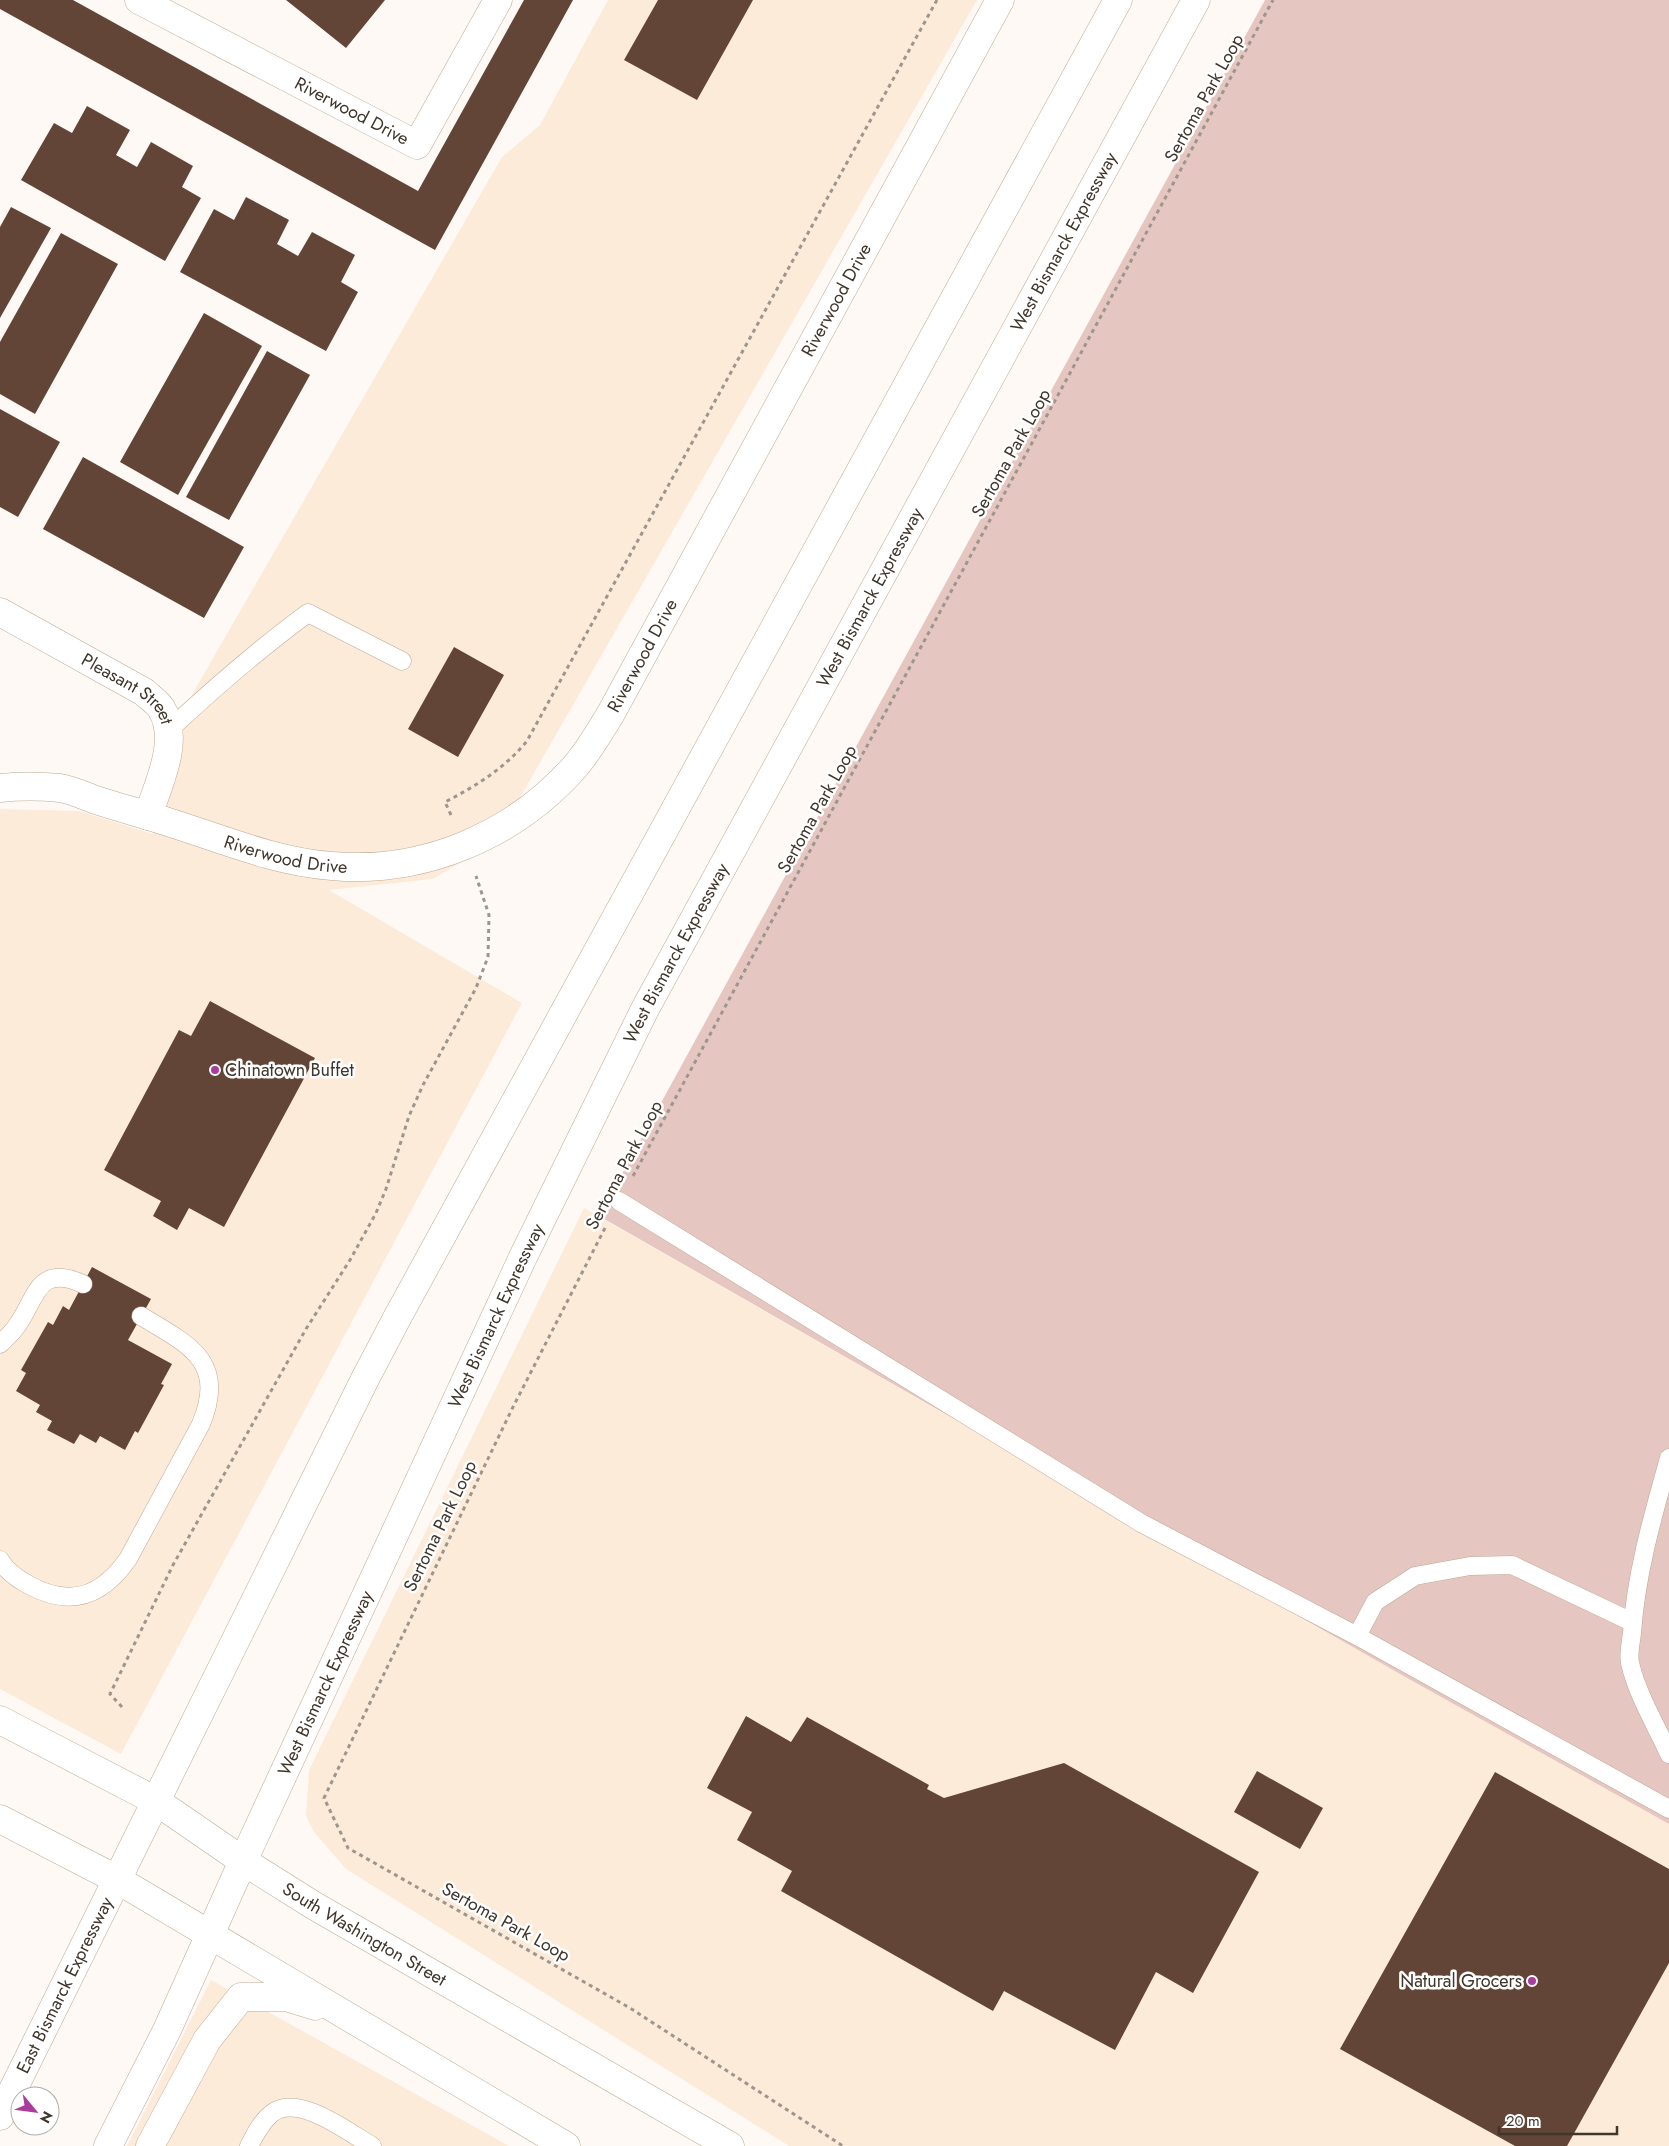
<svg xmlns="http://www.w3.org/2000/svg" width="1669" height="2146" viewBox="0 0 1669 2146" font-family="Jost,sans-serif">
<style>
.built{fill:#fdebd9}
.green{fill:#e5c6c1}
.building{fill:#624536}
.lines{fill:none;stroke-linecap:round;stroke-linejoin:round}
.service-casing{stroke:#bfa892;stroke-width:19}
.minor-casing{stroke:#bfa892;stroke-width:29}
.tertiary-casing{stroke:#bfa892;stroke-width:29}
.primary-casing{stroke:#bfa892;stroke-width:29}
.motorway-casing{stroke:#bfa892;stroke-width:29}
.path{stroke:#9d968f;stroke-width:3;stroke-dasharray:4 4;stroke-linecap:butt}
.service{stroke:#fff;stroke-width:18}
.minor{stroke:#fff;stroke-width:28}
.tertiary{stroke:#fff;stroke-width:28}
.primary{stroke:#fff;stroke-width:28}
.motorway{stroke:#fff;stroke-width:28}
.poi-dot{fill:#a93c9c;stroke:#fff;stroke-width:2}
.labels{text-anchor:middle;stroke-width:5;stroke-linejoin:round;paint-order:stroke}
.street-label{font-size:18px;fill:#3f362c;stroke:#fff}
.poi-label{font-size:18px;fill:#3f362c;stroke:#fff;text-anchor:start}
</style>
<rect width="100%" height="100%" fill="#fef9f5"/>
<path class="built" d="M608,0H977L518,801L460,863L433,879L329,890L522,1003L121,1754L0,1689V809L79,811L153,834L186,705L502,157L540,125Z
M584,1208L1400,1674L1669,1824V2146H789L346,1869L314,1832L306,1816L309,1770Z
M211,1980L509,2146H127Z"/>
<path class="green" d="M1265,0H1669V1824L1400,1674L599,1216Z"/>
<path class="building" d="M0,0H73L418,191L524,0H573L435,250L0,9Z
M286,0H385L346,48Z
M658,0H753L697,100L624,60Z
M87,106L130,130L116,155L137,167L151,142L193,166L182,187L201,198L165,261L21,180L54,123L72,133Z
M246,197L289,220L277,244L298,256L312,232L355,255L341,282L358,292L326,351L180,272L214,209L234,220Z
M11,207L51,228L0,318V227Z
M61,233L118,264L35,414L0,394V342Z
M204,313L262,346L178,495L120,462Z
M267,351L310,375L229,520L186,497Z
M0,409L60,442L18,517L0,507Z
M83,457L244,547L204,618L43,529Z
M454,647L504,675L458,757L408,729Z
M210,1001L315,1058L224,1227L189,1208L177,1230L153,1216L161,1201L104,1170L179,1030L191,1036Z
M92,1267L151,1299L128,1340L172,1364L161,1384L164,1385L138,1433L135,1431L125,1450L100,1436L96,1443L80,1434L74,1444L47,1430L52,1421L36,1412L40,1405L16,1391L26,1373L21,1370L48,1322L53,1325L63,1306L69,1310Z
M746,1716L791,1742L807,1717L929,1785L927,1789L944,1798L1064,1763L1259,1872L1193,1993L1156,1972L1115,2050L1004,1991L993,2011L781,1891L792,1871L737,1840L752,1812L707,1788Z
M1257,1771L1323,1808L1300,1849L1234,1812Z
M1495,1772L1669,1869V1963L1567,2146H1515L1340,2049Z"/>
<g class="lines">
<defs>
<path id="service" d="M169,730C214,688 259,649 308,613L402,661
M619,1201L1141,1523L1357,1636L1669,1809
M0,1344C5,1339 12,1333 16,1327C37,1299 36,1263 83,1284
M1669,1458C1653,1515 1636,1574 1632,1633C1631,1642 1628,1654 1630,1663C1637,1694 1656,1725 1669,1754
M0,1560C6,1571 18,1579 29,1585C71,1608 102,1596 128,1559L201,1424C227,1361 189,1345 141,1316
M1357,1636L1375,1602L1415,1576L1470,1566L1512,1565L1632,1622
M249,2146C255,2135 261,2122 271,2114C297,2092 348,2132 372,2146"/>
<g id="minor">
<path id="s1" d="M139,0L417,145L498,0"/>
<path id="s2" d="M0,612L144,692C149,697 157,702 161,708C181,740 158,784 148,816"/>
</g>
<g id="tertiary">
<path id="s3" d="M0,788C20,786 40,786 60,788C72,790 85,796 96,800C120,808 144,814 168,822C222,839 276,862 332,866C422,874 511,837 572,770C587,754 598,734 610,715L1000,0"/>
<path d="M0,1720L156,1801"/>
<path d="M0,1819L118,1880"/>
</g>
<g id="primary">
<path d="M118,1880L566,2146"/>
<path id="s4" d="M0,2116L156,1801L243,1861L313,1905L730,2146"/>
<path d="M108,2146L167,2030L243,1861"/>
<path d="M150,2146L207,2040L241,1997H286L315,2006"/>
</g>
<g id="motorway">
<path d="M156,1801L365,1379L397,1318L1118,0"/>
<path id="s5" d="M243,1861L523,1257L645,1009L1196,0"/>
</g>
</defs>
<use href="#service" class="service-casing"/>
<use href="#minor" class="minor-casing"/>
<use href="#tertiary" class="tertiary-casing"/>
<use href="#primary" class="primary-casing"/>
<use href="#motorway" class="motorway-casing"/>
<path class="path" d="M451,815L445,802C476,786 505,768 527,741L937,0
M633,1176L1273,0
M605,1228L513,1407L324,1798L348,1848L630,2008L843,2146
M122,1707L110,1694L173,1565L306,1329L350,1260L376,1213L386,1189L409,1116L423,1085L476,988L488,957L489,915L476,876"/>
<use href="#service" class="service"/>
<use href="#minor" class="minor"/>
<use href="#tertiary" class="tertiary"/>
<use href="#primary" class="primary"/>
<use href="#motorway" class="motorway"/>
</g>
<g class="poi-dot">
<circle cx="215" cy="1070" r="5"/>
<circle cx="1532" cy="1981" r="5"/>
</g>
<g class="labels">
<g class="street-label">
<text transform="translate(1204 98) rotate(-61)" y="6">Sertoma Park Loop</text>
<text dy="6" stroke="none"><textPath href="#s1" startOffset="240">Riverwood Drive</textPath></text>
<text dy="6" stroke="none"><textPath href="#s5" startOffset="1816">West Bismarck Expressway</textPath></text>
<text dy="6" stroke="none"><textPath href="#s3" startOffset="1151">Riverwood Drive</textPath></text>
<text transform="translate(1011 453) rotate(-61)" y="6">Sertoma Park Loop</text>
<text dy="6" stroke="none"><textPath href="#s5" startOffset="1411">West Bismarck Expressway</textPath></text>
<text dy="6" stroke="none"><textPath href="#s3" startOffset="746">Riverwood Drive</textPath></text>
<text dy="6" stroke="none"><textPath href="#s2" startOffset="150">Pleasant Street</textPath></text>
<text transform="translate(817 809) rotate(-61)" y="6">Sertoma Park Loop</text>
<text dy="6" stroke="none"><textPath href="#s3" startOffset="296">Riverwood Drive</textPath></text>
<text dy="6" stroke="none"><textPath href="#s5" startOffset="1006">West Bismarck Expressway</textPath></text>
<text transform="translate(624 1165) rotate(-62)" y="6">Sertoma Park Loop</text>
<text dy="6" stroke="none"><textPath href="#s5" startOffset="601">West Bismarck Expressway</textPath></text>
<text transform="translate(440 1526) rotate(-64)" y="6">Sertoma Park Loop</text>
<text dy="6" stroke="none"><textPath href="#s5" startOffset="196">West Bismarck Expressway</textPath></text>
<text transform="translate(506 1922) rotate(29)" y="6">Sertoma Park Loop</text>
<text dy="6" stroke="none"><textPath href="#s4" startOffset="599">South Washington Street</textPath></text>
<text dy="6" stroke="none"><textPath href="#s4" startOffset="146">East Bismarck Expressway</textPath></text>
</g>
<g class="poi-label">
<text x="225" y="1076">Chinatown Buffet</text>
<text x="1522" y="1987" text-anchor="end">Natural Grocers</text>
</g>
</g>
<g transform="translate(35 2111) rotate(119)"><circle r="24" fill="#ffffff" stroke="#b2afab"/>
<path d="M0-4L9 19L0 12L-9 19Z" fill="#a93c9c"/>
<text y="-8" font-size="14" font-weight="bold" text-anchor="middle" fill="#3f362c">N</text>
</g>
<path d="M1499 2126v8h118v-8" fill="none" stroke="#3f362c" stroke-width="2.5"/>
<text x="1506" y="2126" font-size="15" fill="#3f362c" stroke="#ffffff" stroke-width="4" paint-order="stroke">20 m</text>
</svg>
